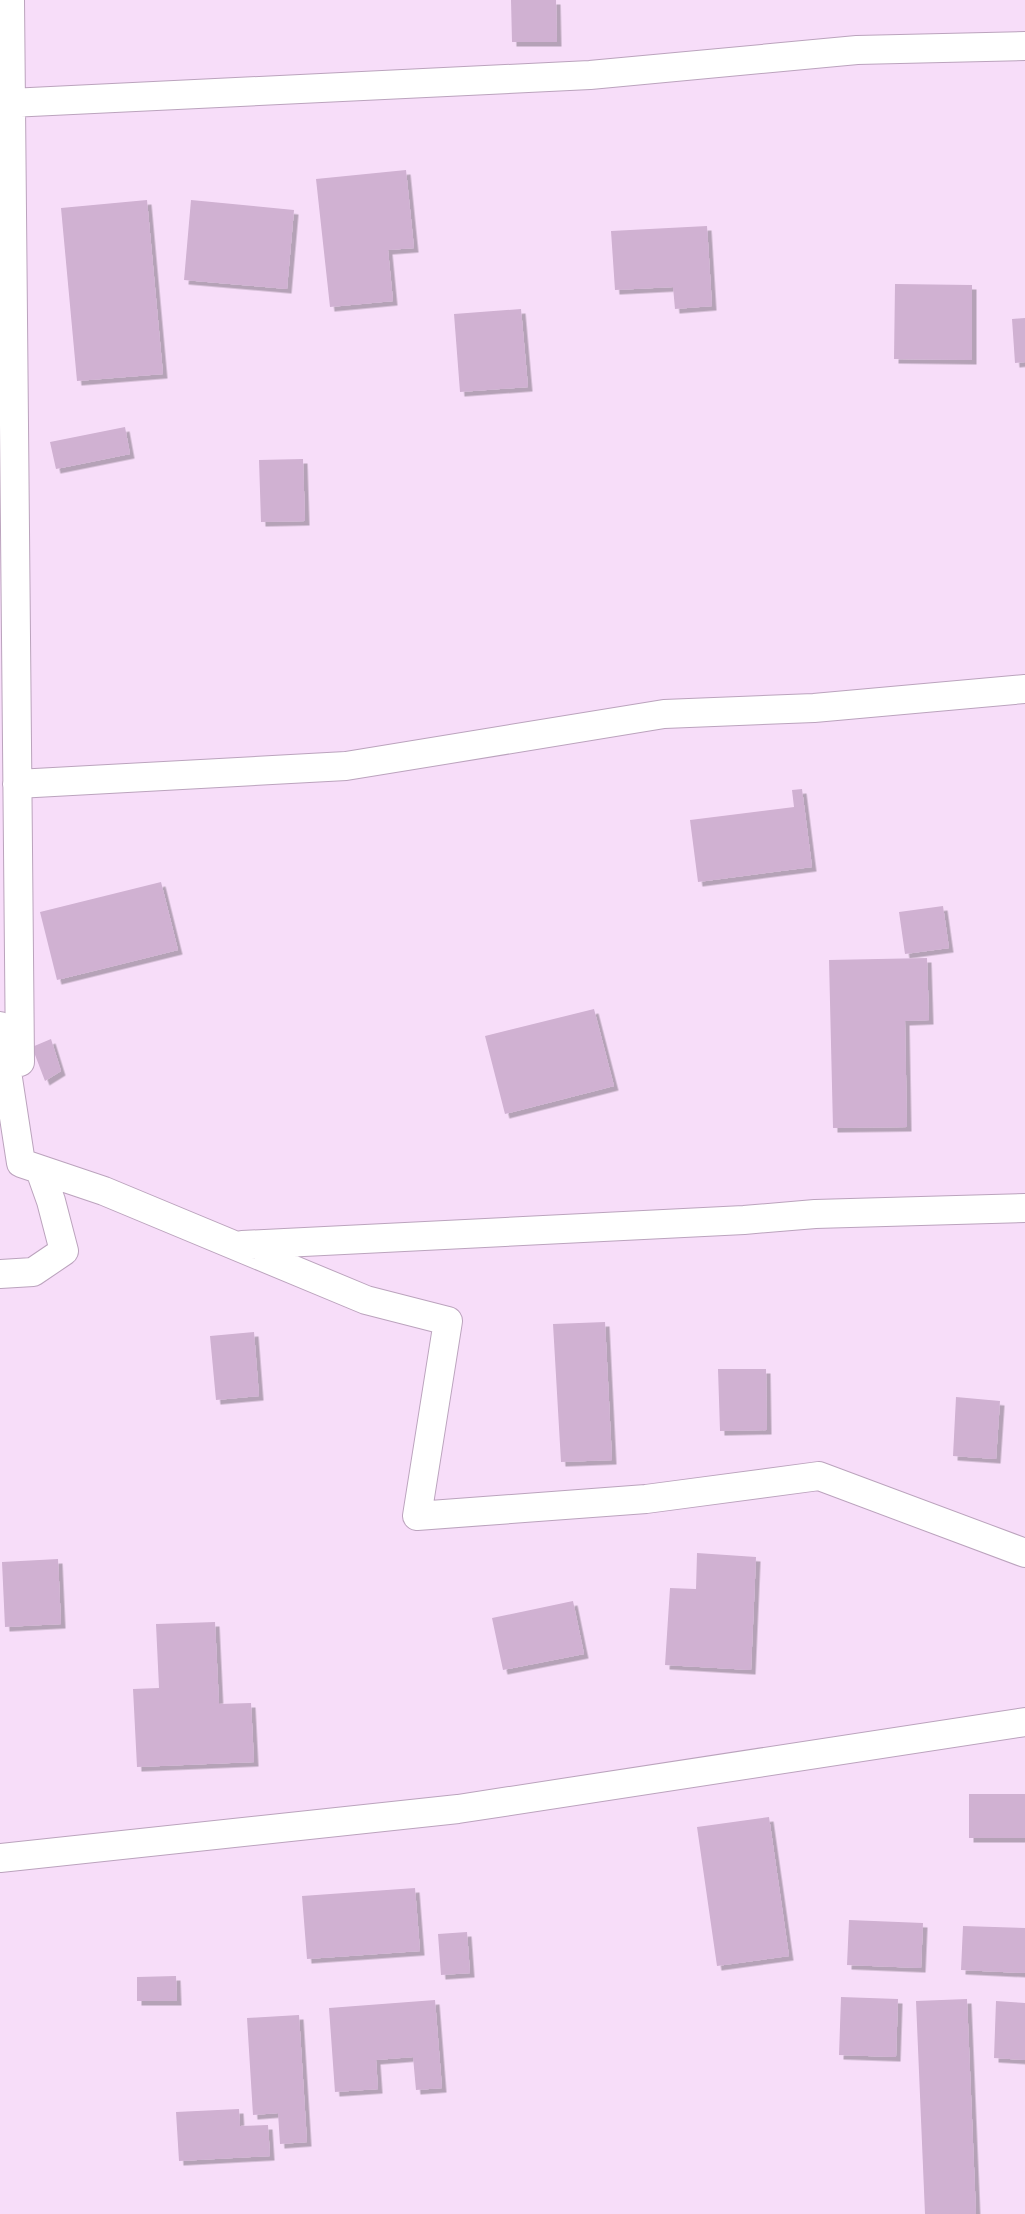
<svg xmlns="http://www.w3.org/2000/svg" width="1025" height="2214" viewBox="0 0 1025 2214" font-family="Arial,sans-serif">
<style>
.building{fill:#d0b1d2;filter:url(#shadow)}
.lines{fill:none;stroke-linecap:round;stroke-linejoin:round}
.minor-casing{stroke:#bba3bd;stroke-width:30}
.minor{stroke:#fff;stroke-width:28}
</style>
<defs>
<filter id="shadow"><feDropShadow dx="4.5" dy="4.5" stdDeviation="0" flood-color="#0004"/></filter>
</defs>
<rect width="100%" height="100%" fill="#f7ddf9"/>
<path class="building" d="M511,0H556L557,42H512Z
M406,170L414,248L388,250L393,301L330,307L316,179Z
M147,200L163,374L77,381L61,208Z
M191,200L294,210L287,289L184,280Z
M707,226L712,306L675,309L673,287L615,290L611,231Z
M895,284L972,285V360L894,359Z
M521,309L528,387L460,392L454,314Z
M1025,318V362L1015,363L1012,319Z
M125,427L130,454L56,469L50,442Z
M303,459L305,521L261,522L259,460Z
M802,789L812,867L698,882L690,820L794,807L792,790Z
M161,882L178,950L57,980L40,912Z
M943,906L949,948L905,954L899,912Z
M927,958L929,1020L905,1021L907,1127L833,1128L829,960Z
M594,1009L614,1086L505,1114L485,1036Z
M51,1039L61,1071L45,1081L32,1047Z
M605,1322L612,1460L561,1462L553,1324Z
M254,1332L259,1396L216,1400L210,1336Z
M718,1369H766L767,1430L720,1431Z
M956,1397L1000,1401L996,1459L953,1456Z
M697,1553L756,1557L751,1670L665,1665L670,1588L696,1589Z
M58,1559L61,1624L5,1627L2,1562Z
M573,1601L584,1654L503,1670L492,1618Z
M215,1622L219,1704L251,1703L254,1762L137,1767L133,1689L159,1688L156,1624Z
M969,1794H1025V1838H969Z
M769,1817L789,1956L717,1966L697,1827Z
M415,1888L420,1951L307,1959L302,1896Z
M849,1920L923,1923L921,1968L847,1965Z
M963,1926L1025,1928V1973L961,1970Z
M467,1932L470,1973L441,1975L438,1934Z
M176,1976L177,2001H137V1977Z
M841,1997L898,1999L896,2057L839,2055Z
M967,1999L976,2214H925L916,2001Z
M435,2000L442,2088L416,2090L413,2057L376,2060L378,2089L335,2092L329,2008Z
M996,2001L1025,2003V2060L994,2058Z
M299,2015L307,2142L280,2144L278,2113L253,2115L247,2018Z
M239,2109L240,2126L268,2125L270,2156L179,2161L176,2112Z"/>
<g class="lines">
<defs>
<path id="minor" d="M10,0L20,1062
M10,103L590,75L857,50L1025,46
M17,784L346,766L664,714L814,708L1025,689
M0,1026L21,1163L104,1191L366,1300L448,1321L417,1516L646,1499L819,1476L1025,1553
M242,1245L744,1220L815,1214L1025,1208
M0,1274L33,1272L64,1251L51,1201L40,1170
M0,1858L458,1809L1025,1722"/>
</defs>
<use href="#minor" class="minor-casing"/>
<use href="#minor" class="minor"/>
</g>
</svg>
